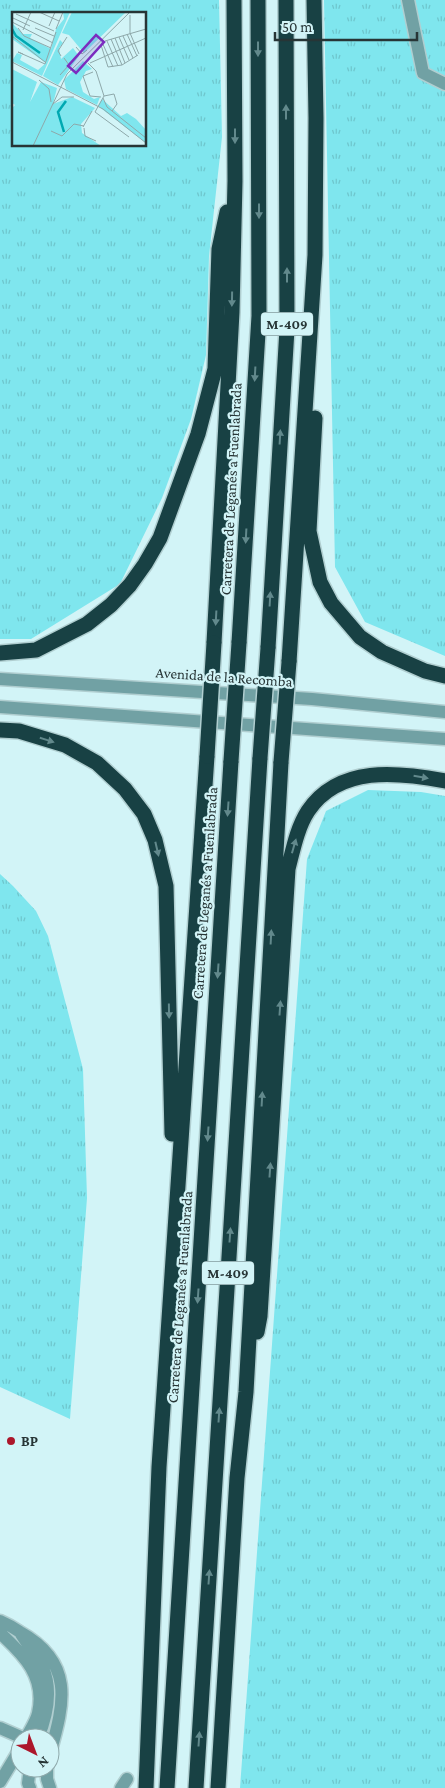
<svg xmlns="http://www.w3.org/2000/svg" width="445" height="1788" viewBox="0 0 445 1788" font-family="'Crimson Pro',serif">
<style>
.grass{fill:url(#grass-tufts);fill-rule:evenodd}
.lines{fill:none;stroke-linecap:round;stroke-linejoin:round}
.minor-casing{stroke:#b0ced0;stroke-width:15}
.highway-casing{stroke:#b0ced0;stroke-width:18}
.minor{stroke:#71a1a4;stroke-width:12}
.highway{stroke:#184144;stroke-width:15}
.highway-bridge-casing{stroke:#b0ced0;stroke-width:18;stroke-linecap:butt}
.highway-bridge{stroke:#184144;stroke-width:15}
.oneway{fill:#62898c}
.poi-dot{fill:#ac172b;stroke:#d2f4f7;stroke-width:2}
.labels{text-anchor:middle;stroke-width:4.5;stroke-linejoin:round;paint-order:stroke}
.shield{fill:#d2f4f7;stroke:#5a6e70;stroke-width:1}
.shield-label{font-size:14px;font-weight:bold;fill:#273536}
.street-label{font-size:15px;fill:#273536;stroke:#d2f4f7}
.poi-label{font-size:15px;font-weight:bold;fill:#273536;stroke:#d2f4f7;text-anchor:start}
.inset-river{fill:none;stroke:#00a9b2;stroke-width:2.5}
.inset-road{fill:none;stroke:#8ea8aa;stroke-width:1}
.view{fill:#7b2cbf;fill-opacity:0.15;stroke:#7b2cbf;stroke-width:2.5}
.inset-edge{fill:none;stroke:#273536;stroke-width:2.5}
</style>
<defs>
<pattern id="grass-tufts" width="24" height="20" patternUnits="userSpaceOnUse" patternTransform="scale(1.25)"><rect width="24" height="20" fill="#7fe6ee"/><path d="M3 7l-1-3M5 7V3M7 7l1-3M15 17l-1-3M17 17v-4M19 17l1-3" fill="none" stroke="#6ec6cd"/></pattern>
</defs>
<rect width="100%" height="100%" fill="#d2f4f7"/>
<path class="grass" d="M0,0H219L222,137L209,256L206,355L191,419L162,498L120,584L31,639H0ZM14,14H145V145H14Z
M324,0H445V656L365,622L335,567Z
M368,790L421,792L445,796V1788H240L307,859L326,811Z
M0,874L13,886L36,911L48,936L83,1069L87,1198L70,1419L0,1387Z"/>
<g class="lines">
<defs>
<path id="minor" d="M408,0L423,73L445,84
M0,679L312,699L445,712
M0,707L445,739
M0,1621C7,1624 14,1628 20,1632C74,1662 65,1702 50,1753
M0,1633C24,1655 46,1677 38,1713C36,1722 30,1730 26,1738
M21,1634C28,1645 37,1656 43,1668C53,1691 47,1716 38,1738
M0,1728L23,1738
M30,1768L28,1783L30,1788
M47,1768V1779L50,1788
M0,1782L20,1749
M121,1788L127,1779"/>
<path id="highway" d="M315,418L309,531L320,582L331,603L360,637L382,652L425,671L445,676
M214,643L232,312L235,181L234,0
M239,643L259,316L258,0
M268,648L287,329L286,0
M0,653L36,650L87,624L111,605L130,585L145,564L160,538L198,434L215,369L219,249L227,212
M289,662L315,255L316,118L314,0
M0,730L19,731L65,745L97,763L125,789L144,814L155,840L166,886L172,1134
M257,1332L260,1316L288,869C293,850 297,828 308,811C339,765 398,772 445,781
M146,1788L159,1467L207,756
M167,1788L231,761
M196,1788L260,758
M218,1788L237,1478L246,1392L281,762"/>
</defs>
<use href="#minor" class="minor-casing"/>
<use href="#highway" class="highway-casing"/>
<use href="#minor" class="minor"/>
<use href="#highway" class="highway"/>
<defs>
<path id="highway-bridge" d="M207,756L214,643
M260,758L268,648
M231,761L239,643
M281,762L289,662"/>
</defs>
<use href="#highway-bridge" class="highway-bridge-casing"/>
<use href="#highway-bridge" class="highway-bridge"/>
</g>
<defs><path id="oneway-solid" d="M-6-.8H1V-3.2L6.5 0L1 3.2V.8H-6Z" transform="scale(1.25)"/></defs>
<g class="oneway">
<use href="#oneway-solid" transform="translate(258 49) rotate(90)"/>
<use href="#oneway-solid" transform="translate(286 112) rotate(-90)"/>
<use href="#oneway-solid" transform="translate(235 136) rotate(90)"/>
<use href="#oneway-solid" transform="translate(259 211) rotate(90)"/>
<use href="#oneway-solid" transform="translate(287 275) rotate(-90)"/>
<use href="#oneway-solid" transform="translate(232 299) rotate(91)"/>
<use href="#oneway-solid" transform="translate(255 374) rotate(93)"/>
<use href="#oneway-solid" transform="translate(280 437) rotate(-87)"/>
<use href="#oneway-solid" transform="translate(246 536) rotate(93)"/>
<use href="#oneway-solid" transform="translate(270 599) rotate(-87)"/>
<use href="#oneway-solid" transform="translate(216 618) rotate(93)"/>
<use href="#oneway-solid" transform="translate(47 740) rotate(17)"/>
<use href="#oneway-solid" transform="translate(421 777) rotate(10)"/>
<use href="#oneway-solid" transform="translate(228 809) rotate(94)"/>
<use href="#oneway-solid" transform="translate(294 846) rotate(-74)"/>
<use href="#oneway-solid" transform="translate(157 849) rotate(77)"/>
<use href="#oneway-solid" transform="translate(271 937) rotate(-87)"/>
<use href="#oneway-solid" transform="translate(218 971) rotate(94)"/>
<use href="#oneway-solid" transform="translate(280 1008) rotate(-86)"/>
<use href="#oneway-solid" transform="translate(169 1011) rotate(89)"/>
<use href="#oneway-solid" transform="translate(262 1099) rotate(-87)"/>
<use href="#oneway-solid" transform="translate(208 1134) rotate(94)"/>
<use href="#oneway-solid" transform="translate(270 1170) rotate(-86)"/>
<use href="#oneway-solid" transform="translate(230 1235) rotate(-86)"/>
<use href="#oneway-solid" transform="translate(198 1296) rotate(94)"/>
<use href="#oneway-solid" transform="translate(219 1415) rotate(-86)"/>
<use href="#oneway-solid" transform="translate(209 1577) rotate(-86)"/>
<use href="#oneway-solid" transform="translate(199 1739) rotate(-86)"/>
</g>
<circle class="poi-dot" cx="11" cy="1441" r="5"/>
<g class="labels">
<g class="shield">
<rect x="261" y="312.5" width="52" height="23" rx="4"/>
<rect x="202" y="1261.5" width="52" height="23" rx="4"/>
</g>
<g class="shield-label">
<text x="287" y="329">M-409</text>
<text x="228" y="1278">M-409</text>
</g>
<g class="street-label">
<text transform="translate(231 489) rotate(-87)" y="5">Carretera de Leganés a Fuenlabrada</text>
<text transform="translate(224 677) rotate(4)" y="5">Avenida de la Recomba</text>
<text transform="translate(205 893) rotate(-86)" y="5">Carretera de Leganés a Fuenlabrada</text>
<text transform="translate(180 1297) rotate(-86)" y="5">Carretera de Leganés a Fuenlabrada</text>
</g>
<g class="poi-label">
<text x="21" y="1446">BP</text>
</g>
</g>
<g transform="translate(12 12)">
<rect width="134" height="134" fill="#d2f4f7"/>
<path d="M51,0H58L30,64L0,49L5,41L10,43L8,48L26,58L34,51L0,27V11L11,22H20L18,26L39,37L44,17L52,7ZM60,0H112L113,1L72,41L57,23L50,21ZM48,28L51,31L47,36L49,47L61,36L67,44L46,73L31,64ZM71,49L80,57L74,59L68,70L71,80L82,87L88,85L85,93L54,77L52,68ZM0,57L25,70L18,90L29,70L45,76L41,92L60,85L83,96L69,112L70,121L89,134H0V96L3,93L0,91ZM90,87L109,104L115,101L124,107L134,118V131L86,94Z" fill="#7fe6ee"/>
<path class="inset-river" d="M0,17L4,24L28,41M52,120L46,100L54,89"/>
<path class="inset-road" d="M27,0L47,9M4,2L42,19M118,3V21L127,42M1,6L18,14M0,10L41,31M37,14L43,0M6,16L12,24L39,36M23,16L42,24M44,17L51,0M11,18L19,0M115,22L125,44M0,24L33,50M111,24L121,46M107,25L117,48M103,26L113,51M99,27L110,53M93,29L134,17M95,29L106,54M90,30L101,55M89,33L96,55M64,35L70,42L75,38M11,42L6,40L33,52L44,20M49,44L46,39L55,25M0,50L91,97L134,131M76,51L84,59L92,84L83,100L117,125M78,51L134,26M96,55L110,53L126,43M81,60L71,64L78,84L89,85M48,63L57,53L52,46M27,68L37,77L39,90M92,84L102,82L105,92L100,99M91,86L95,95L134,126M41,92L50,85H62M71,115L80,99M72,116L73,124L84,129M39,119L50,124L62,112L72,114M21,134L55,62L118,0"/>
<path class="view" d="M84,23L92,30L64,61L56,54Z"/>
<rect width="134" height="134" class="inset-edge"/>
</g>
<g transform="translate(35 1753) rotate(138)"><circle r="24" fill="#d2f4f7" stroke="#8ea8aa"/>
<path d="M0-4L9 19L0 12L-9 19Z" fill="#ac172b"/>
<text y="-8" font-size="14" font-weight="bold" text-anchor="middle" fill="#273536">N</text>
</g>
<path d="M275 32v8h142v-8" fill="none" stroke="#273536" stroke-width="2.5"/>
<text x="282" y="32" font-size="15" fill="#273536" stroke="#d2f4f7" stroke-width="4" paint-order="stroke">50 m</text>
</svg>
